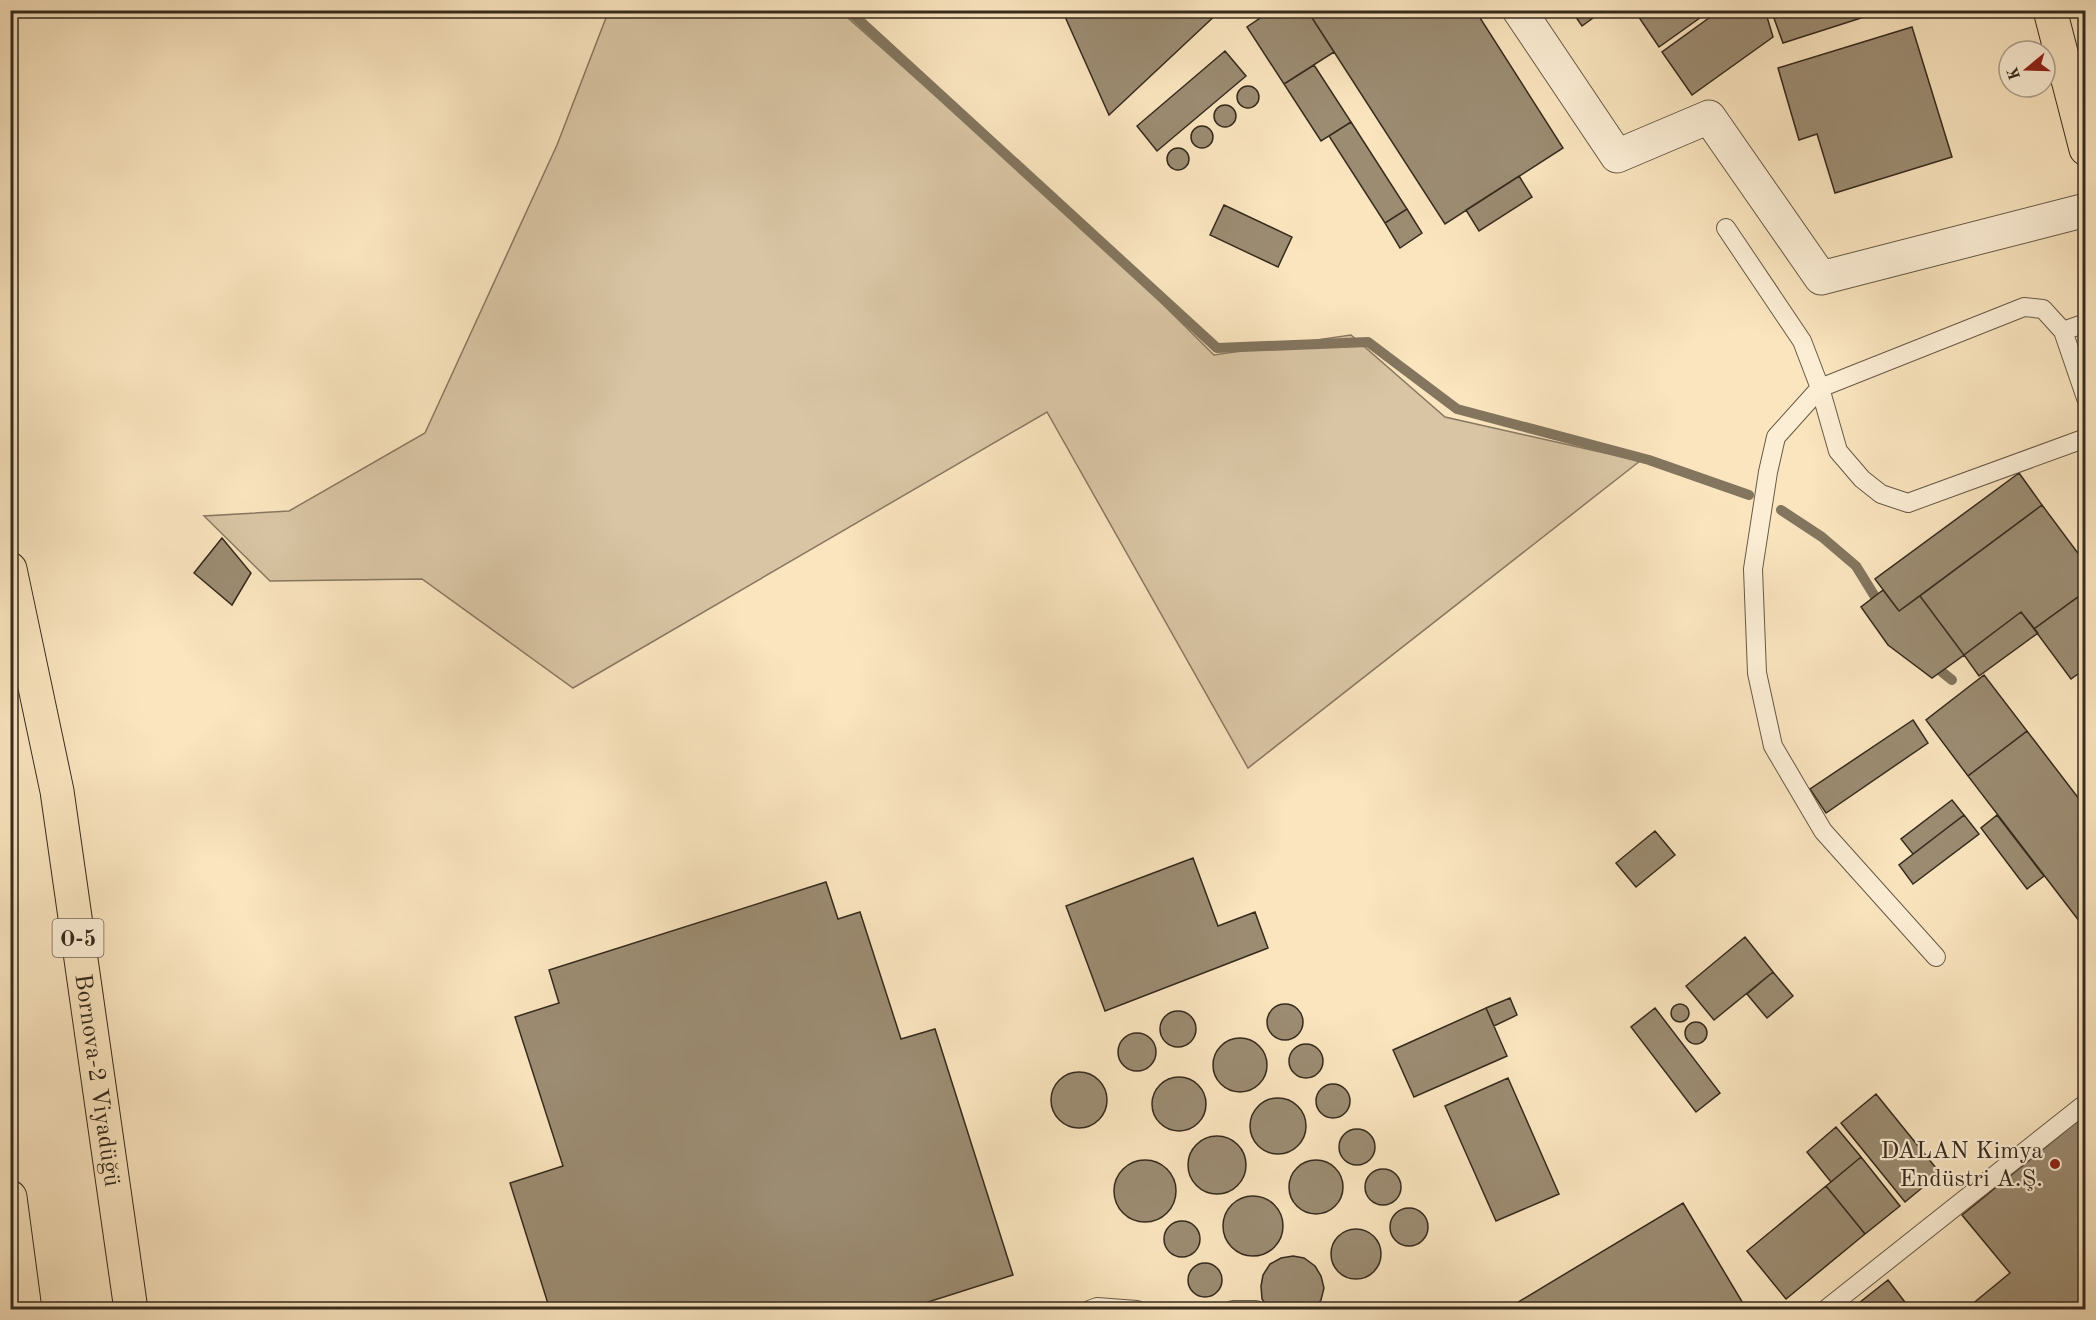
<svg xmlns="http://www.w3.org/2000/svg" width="2096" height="1320" viewBox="0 0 2096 1320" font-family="'Old Standard TT',serif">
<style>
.green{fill:#d9c5a4;stroke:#887861;stroke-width:1.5}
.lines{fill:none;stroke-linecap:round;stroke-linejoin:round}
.stream{stroke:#83755e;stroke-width:10}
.building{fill:#9c8c72;stroke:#362b1e;stroke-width:1.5}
.service-casing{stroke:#675a46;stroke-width:20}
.minor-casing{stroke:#675a46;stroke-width:35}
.primary-casing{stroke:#362b1e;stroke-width:35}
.motorway-casing{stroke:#362b1e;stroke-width:35}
.service{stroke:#fceed5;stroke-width:18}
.minor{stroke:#fceed5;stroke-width:33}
.primary{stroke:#fae5bf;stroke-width:33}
.motorway{stroke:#fae5bf;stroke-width:33}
.poi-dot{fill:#8f2418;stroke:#fceed5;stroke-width:2}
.labels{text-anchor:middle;stroke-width:4.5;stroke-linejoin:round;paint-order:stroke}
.shield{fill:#fceed5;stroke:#716655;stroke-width:1.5}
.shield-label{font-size:22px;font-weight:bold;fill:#362b1e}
.street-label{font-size:24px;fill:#362b1e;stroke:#fceed5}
.poi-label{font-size:24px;fill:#362b1e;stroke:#fceed5;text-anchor:end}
</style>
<rect width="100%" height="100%" fill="#fae5bf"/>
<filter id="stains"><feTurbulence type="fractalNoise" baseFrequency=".00333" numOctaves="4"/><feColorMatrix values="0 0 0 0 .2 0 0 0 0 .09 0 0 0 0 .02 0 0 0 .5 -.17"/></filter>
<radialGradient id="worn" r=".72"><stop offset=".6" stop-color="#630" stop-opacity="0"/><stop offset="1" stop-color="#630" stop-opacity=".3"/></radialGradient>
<path class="green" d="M609,10L840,11L1095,237L1214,355L1351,335L1445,417L1640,461L1248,768L1047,412L573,688L422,579L270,581L204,516L289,511L425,433L557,145Z"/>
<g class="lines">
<path class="stream" d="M848,10L1217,348L1368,342L1457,409L1649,460L1749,495
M1781,510L1822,537L1856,566L1882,608
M1932,664L1952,680"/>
</g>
<path class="building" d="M1062,10H1221L1109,115Z
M1272,10H1307L1334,52L1284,84L1247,27Z
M1307,10H1475L1563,148L1445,224Z
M1571,10H1604L1582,26Z
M1634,10H1711L1659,47Z
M1720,10H1765L1773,37L1692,95L1662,52Z
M1771,10H1886L1783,43Z
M1912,27L1952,157L1835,193L1817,134L1799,140L1778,68Z
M1225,51L1246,76L1157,151L1137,126Z
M1314,65L1351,122L1321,141L1284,84Z
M1237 97a11 11 0 1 1 22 0a11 11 0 1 1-22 0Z
M1214 116a11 11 0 1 1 22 0a11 11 0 1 1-22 0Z
M1351,122L1407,209L1385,223L1329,136Z
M1191 137a11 11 0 1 1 22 0a11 11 0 1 1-22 0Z
M1167 159a11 11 0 1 1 22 0a11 11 0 1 1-22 0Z
M1519,176L1532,197L1479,231L1466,210Z
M1224,205L1292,237L1278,267L1210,235Z
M1407,209L1422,233L1400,248L1385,223Z
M2019,473L2042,505L1899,611L1875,579Z
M2042,505L2086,564V591L2034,629L2021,612L1964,655L1920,596Z
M222,538L251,573L232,605L194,573Z
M1883,590L1899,611L1920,596L1964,655L1932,678L1888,645L1861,607Z
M2086,591V668L2071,679L2034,629Z
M2021,612L2038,633L1979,676L1964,655Z
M1984,675L2027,731L1968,776L1926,720Z
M1913,720L1928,743L1826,813L1810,789Z
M2027,731L2086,808V930L1968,776Z
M1952,800L1964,815L1913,854L1901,839Z
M1964,815L1979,834L1913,884L1899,865Z
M1997,815L2044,876L2027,889L1981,828Z
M1655,831L1675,855L1636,887L1616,863Z
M1193,858L1218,926L1255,912L1268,948L1105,1011L1066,906Z
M826,882L838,919L860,912L901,1039L935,1029L1013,1275L903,1310H550L510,1183L563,1166L515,1017L559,1003L549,970Z
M1745,937L1773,972L1714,1020L1686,986Z
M1773,972L1793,996L1767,1018L1747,994Z
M1510,998L1517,1015L1494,1026L1486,1008Z
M1671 1013a9 9 0 1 1 18 0a9 9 0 1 1-18 0Z
M1267 1022a18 18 0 1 1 36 0a18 18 0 1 1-36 0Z
M1486,1008L1507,1056L1414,1097L1393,1050Z
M1655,1008L1720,1093L1696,1112L1631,1027Z
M1160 1029a18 18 0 1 1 36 0a18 18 0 1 1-36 0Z
M1685 1033a11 11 0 1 1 22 0a11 11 0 1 1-22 0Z
M1118 1052a19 19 0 1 1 38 0a19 19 0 1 1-38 0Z
M1213 1065a27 27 0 1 1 54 0a27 27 0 1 1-54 0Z
M1289 1061a17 17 0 1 1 34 0a17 17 0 1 1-34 0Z
M1051 1100a28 28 0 1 1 56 0a28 28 0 1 1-56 0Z
M1152 1104a27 27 0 1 1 54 0a27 27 0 1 1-54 0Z
M1508,1078L1559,1194L1496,1221L1445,1106Z
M1316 1101a17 17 0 1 1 34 0a17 17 0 1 1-34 0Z
M1876,1094L1940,1173L1905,1202L1841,1123Z
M1250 1126a28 28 0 1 1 56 0a28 28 0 1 1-56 0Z
M2086,1114V1310H1965L2010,1273L1962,1215Z
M1836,1127L1861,1157L1831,1182L1807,1152Z
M1339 1147a18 18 0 1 1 36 0a18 18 0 1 1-36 0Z
M1188 1165a29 29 0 1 1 58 0a29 29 0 1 1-58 0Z
M1861,1157L1900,1206L1865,1234L1826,1186Z
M1114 1191a31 31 0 1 1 62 0a31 31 0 1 1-62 0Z
M1289 1187a27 27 0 1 1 54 0a27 27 0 1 1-54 0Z
M1365 1187a18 18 0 1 1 36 0a18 18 0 1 1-36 0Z
M1826,1186L1865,1234L1786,1299L1747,1251Z
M1223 1226a30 30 0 1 1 60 0a30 30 0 1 1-60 0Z
M1683,1203L1747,1310H1505Z
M1390 1227a19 19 0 1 1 38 0a19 19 0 1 1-38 0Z
M1164 1239a18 18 0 1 1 36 0a18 18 0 1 1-36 0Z
M1331 1254a25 25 0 1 1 50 0a25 25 0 1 1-50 0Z
M1293,1256L1304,1258L1315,1266L1321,1276L1324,1288L1321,1300L1314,1310H1270L1262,1299L1261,1286L1263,1275L1270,1264L1281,1258Z
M1188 1280a17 17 0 1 1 34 0a17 17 0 1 1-34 0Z
M1888,1280L1911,1310H1850Z"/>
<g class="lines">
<defs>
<path id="service" d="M1726,228L1802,341L1820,388L1838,451L1862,479L1881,494L1908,503L2086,438
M2063,331L2086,323
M1936,957L1823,831L1773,746L1757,673L1753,569L1768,472L1776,437L1820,388L2024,307L2043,309L2063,331L2086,398
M1089,1310L1097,1307L1137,1310
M1233,1310H1256
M1825,1310L2086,1103"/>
<path id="minor" d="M1519,10L1617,156L1709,117L1821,278L2086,210"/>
<path id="primary" d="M2050,10L2086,149"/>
<g id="motorway">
<path id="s1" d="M10,569L57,791L131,1310"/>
<path d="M10,1197L25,1310"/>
</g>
</defs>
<use href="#service" class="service-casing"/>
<use href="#minor" class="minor-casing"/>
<use href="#primary" class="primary-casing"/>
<use href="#motorway" class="motorway-casing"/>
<use href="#service" class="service"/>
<use href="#minor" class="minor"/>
<use href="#primary" class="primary"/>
<use href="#motorway" class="motorway"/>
</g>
<circle class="poi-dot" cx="2055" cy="1164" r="6"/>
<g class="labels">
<rect class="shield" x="52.5" y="919" width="51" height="38" rx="4.5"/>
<g class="shield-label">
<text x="78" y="946">O-5</text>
</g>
<g class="street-label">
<text dy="8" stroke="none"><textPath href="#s1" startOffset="519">Bornova-2 Viyadüğü</textPath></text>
</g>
<g class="poi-label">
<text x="2043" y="1158">DALAN Kimya<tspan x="2043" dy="28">Endüstri A.Ş.</tspan></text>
</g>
</g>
<rect width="2096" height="1320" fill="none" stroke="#fae5bf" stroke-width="36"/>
<rect x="12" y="12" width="2072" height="1296" fill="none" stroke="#362b1e" stroke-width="3"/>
<rect x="18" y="18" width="2060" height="1284" fill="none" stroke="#362b1e" stroke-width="1.5"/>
<g transform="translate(2027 69) rotate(251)"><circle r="28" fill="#fceed5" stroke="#ada08c" stroke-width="1.5"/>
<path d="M0-4.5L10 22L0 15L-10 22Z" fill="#8f2418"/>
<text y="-9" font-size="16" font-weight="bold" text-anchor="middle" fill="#362b1e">K</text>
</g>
<rect width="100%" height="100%" filter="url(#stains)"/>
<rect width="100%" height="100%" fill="url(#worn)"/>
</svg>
